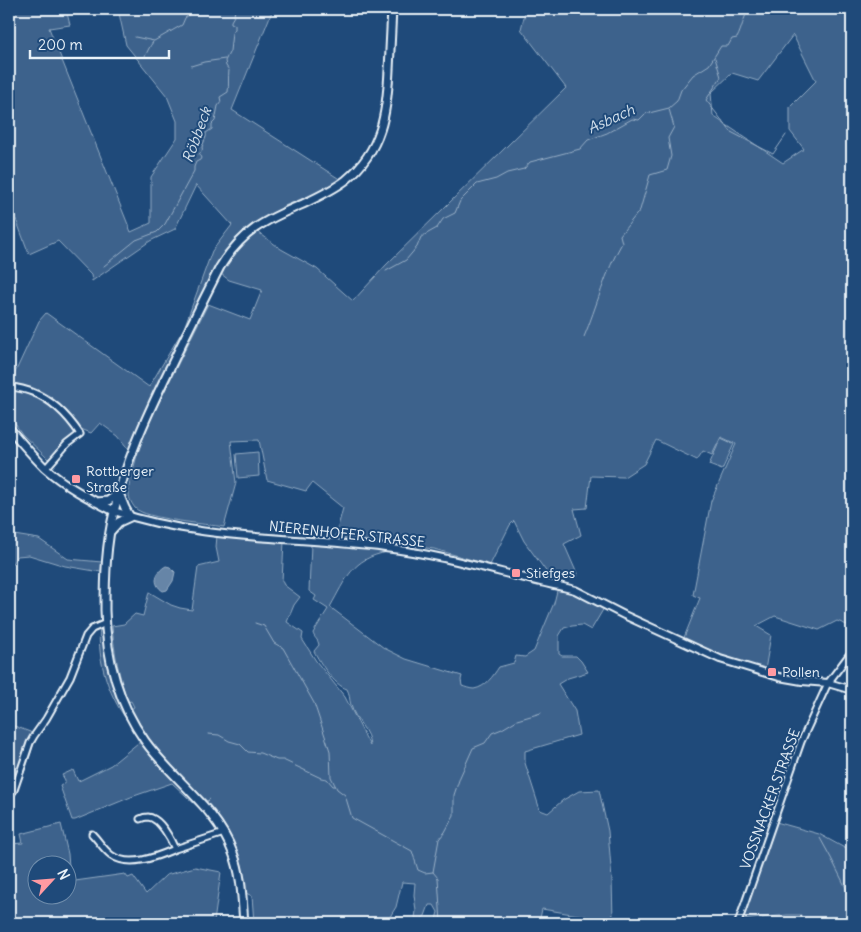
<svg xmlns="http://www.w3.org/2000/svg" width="861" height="932" viewBox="0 0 861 932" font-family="Delius,sans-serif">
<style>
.green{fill:#3c628c;stroke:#92aac2;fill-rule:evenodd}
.water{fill:#6685a7;stroke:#9ab0c7}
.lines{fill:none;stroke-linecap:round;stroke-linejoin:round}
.stream{stroke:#9ab0c7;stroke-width:1}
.minor-casing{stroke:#e8f1f8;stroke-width:9}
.tertiary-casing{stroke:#e8f1f8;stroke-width:10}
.secondary-casing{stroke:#e8f1f8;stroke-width:11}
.minor{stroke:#1f4a7a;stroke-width:5}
.tertiary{stroke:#1f4a7a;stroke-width:6}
.secondary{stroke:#1f4a7a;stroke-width:7}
.poi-dot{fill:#ff9aa2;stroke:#1f4a7a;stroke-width:2}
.labels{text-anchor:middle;stroke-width:4;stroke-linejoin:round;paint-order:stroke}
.poi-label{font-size:14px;fill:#e8f1f8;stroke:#1f4a7a;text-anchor:start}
.street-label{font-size:14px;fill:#e8f1f8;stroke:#1f4a7a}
.water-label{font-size:15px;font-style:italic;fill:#d4e1ec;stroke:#1f4a7a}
</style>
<rect width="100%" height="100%" fill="#1f4a7a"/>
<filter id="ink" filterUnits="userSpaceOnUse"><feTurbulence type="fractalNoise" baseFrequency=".02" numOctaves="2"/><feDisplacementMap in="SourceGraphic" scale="10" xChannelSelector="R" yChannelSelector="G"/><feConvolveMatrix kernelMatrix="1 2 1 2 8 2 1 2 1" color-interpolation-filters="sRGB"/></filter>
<g filter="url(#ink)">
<path class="green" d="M9,9H66L70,25L49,28L131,232L151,223V177L177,138V121L167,96L126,45L118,9H273L232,110L341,180L334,185L312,197H306L282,207L278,211L266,217L252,226L234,243L149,407L129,450L118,436L100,423L91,433L81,429L48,459L22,434L9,415V386L10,384H9V378L13,377L39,321L46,313L149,387L184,328L212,251L232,225L196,185L175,229L150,241L92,281L91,275L58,241L29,254L14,214L9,217Z
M526,9H852V627L837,621L819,630L775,616L756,626L771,635L765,670L720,658L683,640L700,598L693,595L711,501L736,444L721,437L712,455L703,451L697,460L656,440L644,464L624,477L591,476L587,508L574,509L581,535L564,544L578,576L548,574L524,541L514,521L510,525L490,565L434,549L381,542L335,538L343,508L312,483L306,491L267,480L259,440L231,441L236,483L224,527C207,524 145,519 135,508C132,504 129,499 129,494C128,487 131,478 133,471C141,433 162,398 179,362C189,343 198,323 208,304L250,320L262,290L229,280L221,274C232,256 241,244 258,232L281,249L317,269L353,301L386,265L566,88L521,29ZM793,35L816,81L790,107V131L804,149L783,163L713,116L711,93L732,73L758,81Z
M721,438L734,444L722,470L709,465Z
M258,452L259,476L238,478L236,454Z
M14,535L39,539L68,559L102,562L101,572L65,566L29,555L17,556L9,568V537Z
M217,536L284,541L282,581L284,585L300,597L294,605L287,622L303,633L302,639L316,661L345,697L370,746C370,731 354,719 351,705C349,699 350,694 347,689C334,685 320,663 314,651L319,645C318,639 314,638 313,633L328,609L314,600L316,596L309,591L311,544L341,545L388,552C352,558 346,579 330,607L384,648L406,659L462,676L461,680L462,686C465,687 470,689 474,689C486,687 493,676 499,667L514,663L516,656L525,657L534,651L554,603L558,587L566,590L604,608L591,630L582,625L572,626L564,628L559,636V654L562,656H576L581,661L588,672L568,678L558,684L575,711L579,735L525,751V763L540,810L548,813L563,800L579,791L599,790L608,831L612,880L613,920L590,917L542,909L539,923H435L438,912L434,905H429L425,916L421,919L415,918L416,911L414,895L415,883L402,882L396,907L391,915L389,923H254L252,896L244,892C241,874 238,855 230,839C224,826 214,815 205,804L210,799L207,801C189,784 171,767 156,748C146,736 139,722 131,709L134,707L131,701L128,702C119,677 114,652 112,626L124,624L135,614L143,616L149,592L171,605L180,608L192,610L198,567L219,562L216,547Z
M100,627L103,628L132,726C110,701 96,660 100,627Z
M9,724L30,732L36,736C31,752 21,790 9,799Z
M138,743H143C161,766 180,787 201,808L200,809L172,783L131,797L75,820H72L60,786L65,783V780L62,775L73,770L78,781L81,780L111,765Z
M776,822L819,834L850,851L852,854V923H804L801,915H787L743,920Z
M61,824L68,854L69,867L68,868V864H38V894H68V882L125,874L128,878L133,876L146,894L166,875L195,867L221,872L214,922L240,921V923H9V844L23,843L21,834Z"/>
<path class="water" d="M166,566L170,567L175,572L173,581L167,590L163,591C152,584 155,572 166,566Z"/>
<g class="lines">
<path class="stream" d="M652,9L667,11L670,9
M712,9L713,10L719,9
M727,9L736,13L745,12
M135,37L154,41L182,25L185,18L191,13L198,9
M145,56C148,51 149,47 153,42
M715,58L721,77L706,100L731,132L773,154L786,135
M191,66L204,62L225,59
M104,266L136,240L157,232L165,224L194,171V167L196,162L200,160L201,158L199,154C202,152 203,150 202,147L206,137V133L212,129V124L215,121L218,106L221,102L220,97L228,92C229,85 228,77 229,70L226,66L225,61L230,51L232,33L235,29V25L231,23V21L234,16L235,9
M386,271L406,260L417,247L421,237L437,228L443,219L455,213L460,201L477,184L496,179L507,173L524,169L530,162L580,149L588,140L607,133L632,119L639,120L645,114L669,108L677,101L681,90L693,75L709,65L721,46H728L732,39L737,38C742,29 743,18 749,9
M584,337C597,306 605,272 622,243L620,235L640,210L650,175L667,170L671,156L668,138L674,127L669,109
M846,403L852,366
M255,623L264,626L274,643L283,648L314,703L330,751L331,777L337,789L345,795L352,818L412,851L418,870L425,873L433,872
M208,734L219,735L229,741L240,744L248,752L260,753L277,760H283L321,778L327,779L333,786H335
M820,838L831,858L846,888L852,914
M441,923L438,878L433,872L439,839L445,832L454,815V795L460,777L473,748L485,743L492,733L502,729L517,720L541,713"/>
<defs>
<path id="minor" d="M9,386C16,388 25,389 32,392C53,400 68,416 80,434L67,444L46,468
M9,796L14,790L30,743L34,736L46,719L70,677L86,636L92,629L106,623
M140,819C142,818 146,817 148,817C160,818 171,840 175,849L224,833
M92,834C99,841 103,849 111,855C129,868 156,857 175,849
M738,923L801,742L828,683L852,651"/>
<path id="tertiary" d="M114,511C201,541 294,536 385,548C445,555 503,574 563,587L575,590L624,615L720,659L779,677L802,681L828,683L852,690"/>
<path id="secondary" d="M9,428C20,441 32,455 45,468C65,486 90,499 114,511
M96,502L108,501L119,493
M110,532L119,522L130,517L125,508L119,493
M244,923C242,900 242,875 233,853C217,808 172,779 145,741C118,703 106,656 105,610C105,577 106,544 114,512C125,463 146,417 168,372C185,337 202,302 220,267C242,231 265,220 303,204C318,197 333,190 346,180C382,150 387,113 389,70C390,49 391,29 392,9"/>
</defs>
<use href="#minor" class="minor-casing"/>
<use href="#tertiary" class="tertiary-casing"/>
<use href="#secondary" class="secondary-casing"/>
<use href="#minor" class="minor"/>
<use href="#tertiary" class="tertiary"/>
<use href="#secondary" class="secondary"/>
</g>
</g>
<g class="poi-dot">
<rect x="71" y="474" width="10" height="10" rx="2.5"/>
<rect x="511" y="568" width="10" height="10" rx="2.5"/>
<rect x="767" y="667" width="10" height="10" rx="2.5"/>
</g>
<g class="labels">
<g class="poi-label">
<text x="86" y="476">Rottberger<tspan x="86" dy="16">Straße</tspan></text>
<text x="526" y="578">Stiefges</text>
<text x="782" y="677">Pollen</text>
</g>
<g class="street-label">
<text transform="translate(347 534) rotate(6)" y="5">NIERENHOFER STRASSE</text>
<text transform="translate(770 799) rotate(-70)" y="5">VOSSNACKER STRASSE</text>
</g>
<g class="water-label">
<text transform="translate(611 119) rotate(-24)" y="5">Asbach</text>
<text transform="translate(197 135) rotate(-70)" y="5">Röbbeck</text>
</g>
</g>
<rect width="861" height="932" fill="none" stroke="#1f4a7a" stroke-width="30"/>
<rect x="15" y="15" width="831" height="902" fill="none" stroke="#e8f1f8" stroke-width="2" filter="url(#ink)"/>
<g transform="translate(52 880) rotate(64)"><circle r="24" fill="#1f4a7a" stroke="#6f8dac"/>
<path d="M0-4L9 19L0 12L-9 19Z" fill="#ff9aa2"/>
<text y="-8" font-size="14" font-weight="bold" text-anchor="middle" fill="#e8f1f8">N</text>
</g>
<path d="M30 50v8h139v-8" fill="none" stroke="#e8f1f8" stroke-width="2.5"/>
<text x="38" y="50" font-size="15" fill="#e8f1f8" stroke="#1f4a7a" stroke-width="4" paint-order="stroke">200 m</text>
</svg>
